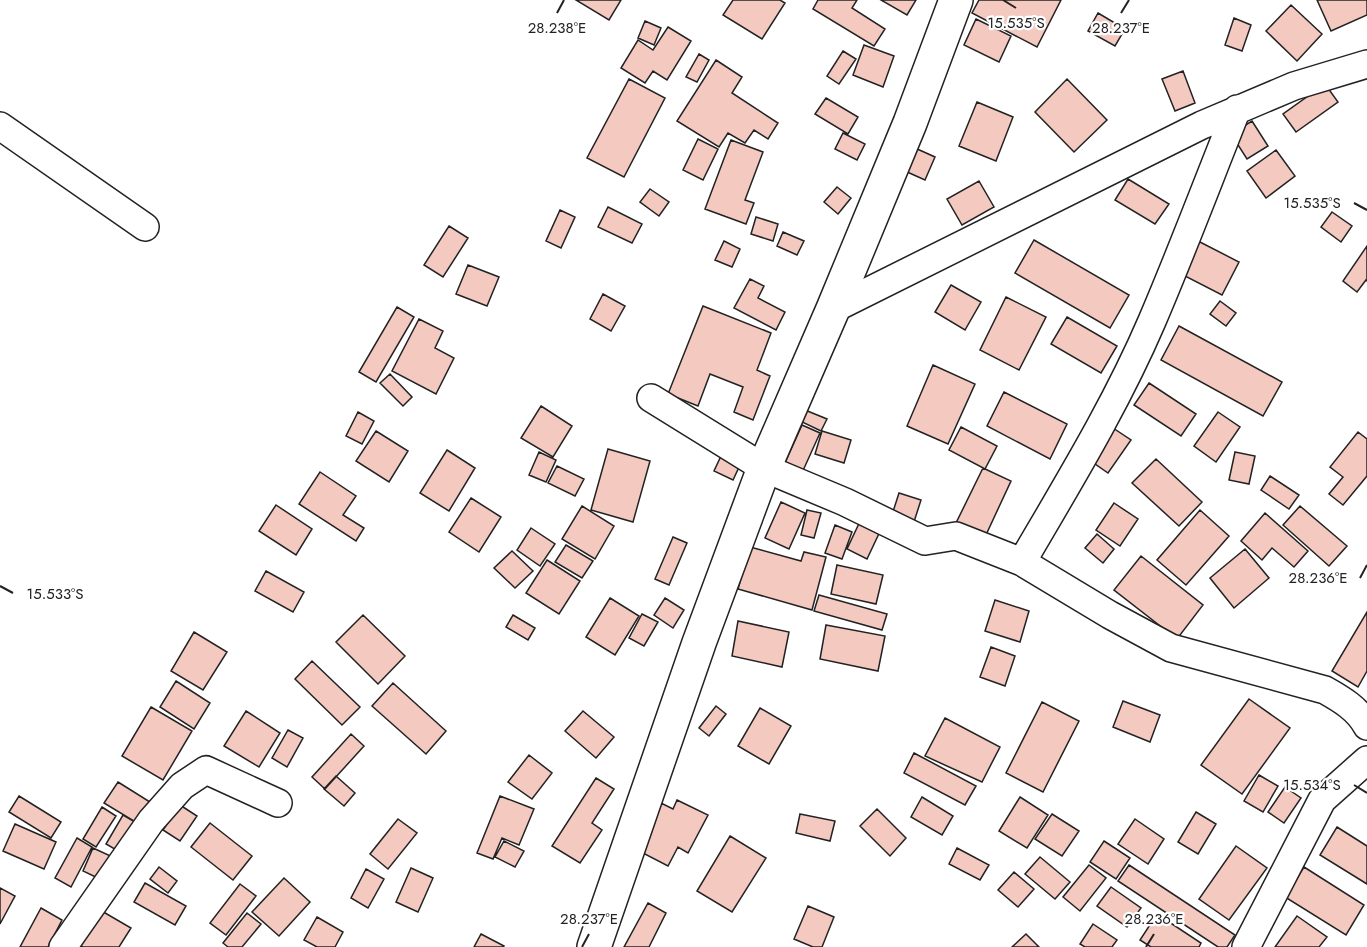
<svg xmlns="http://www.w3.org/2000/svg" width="1367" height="947" viewBox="0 0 1367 947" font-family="Jost,sans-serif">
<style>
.building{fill:#f3c9c0;stroke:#222;stroke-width:1.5}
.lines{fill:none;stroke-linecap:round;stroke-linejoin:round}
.street-casing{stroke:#222;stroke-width:30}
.secondary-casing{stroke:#222;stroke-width:36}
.street{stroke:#fff;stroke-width:27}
.secondary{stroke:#fff;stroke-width:33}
.ticks{fill:none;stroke:#222;stroke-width:2}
.ticks-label{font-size:15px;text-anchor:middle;fill:#222;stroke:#fff;stroke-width:4.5;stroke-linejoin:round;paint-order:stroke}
</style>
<rect width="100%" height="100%" fill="#fff"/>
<path class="building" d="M576,0H621L609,20Z
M733,0H780L785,3L762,39L723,15Z
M818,0H857L852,8L885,29L874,46L813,9Z
M881,0H916L907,15Z
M979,0H1061L1037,47L972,13Z
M1317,0H1367V15L1331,31Z
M1291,5L1322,34L1297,61L1266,31Z
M1098,13L1125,29L1115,46L1088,31Z
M1234,18L1251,25L1242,51L1225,45Z
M976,19L1011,36L999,62L964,45Z
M645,21L661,28L654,45L638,38Z
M668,27L691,41L667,80L653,71L645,83L621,68L638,40L653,50Z
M864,45L894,56L883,87L853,75Z
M843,51L856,59L839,84L827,76Z
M699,54L709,60L697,82L686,77Z
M716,60L742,77L732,93L778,123L768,139L754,130L745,143L728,133L719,147L677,121Z
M1183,71L1195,103L1175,111L1162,79Z
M629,79L665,98L624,177L587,158Z
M1067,79L1107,120L1074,152L1035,112Z
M1325,84L1338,102L1296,132L1283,114Z
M826,98L858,117L848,134L815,114Z
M977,102L1013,117L996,161L959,146Z
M1252,121L1268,146L1247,159L1231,134Z
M843,133L865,144L857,160L835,149Z
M698,139L718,149L703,180L683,170Z
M731,140L763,152L745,200L754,203L746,224L705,209Z
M915,148L935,157L925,180L905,171Z
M1276,150L1295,176L1266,198L1247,171Z
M1128,179L1169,204L1155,224L1115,200Z
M979,181L994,207L962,225L947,199Z
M837,187L851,198L838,214L824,202Z
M650,189L669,202L659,216L640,202Z
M608,207L642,224L632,243L598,227Z
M560,210L575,217L561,248L546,241Z
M1332,212L1352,226L1341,242L1321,227Z
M756,217L778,224L773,241L751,234Z
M449,226L468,238L443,277L424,265Z
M783,232L804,241L797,255L777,246Z
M1034,240L1129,295L1110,328L1015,273Z
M724,241L740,249L732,267L715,260Z
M1198,241L1239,262L1222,295L1181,274Z
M1367,246V281L1366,280L1357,292L1343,281Z
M468,265L499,277L487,306L456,294Z
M750,279L764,286L758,298L785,312L776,330L734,308Z
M951,285L981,302L965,330L935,312Z
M603,294L625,306L611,331L590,319Z
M1006,297L1046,317L1019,370L980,350Z
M1220,301L1236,313L1226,326L1210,314Z
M703,306L771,333L757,370L770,376L753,420L734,412L743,387L710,374L698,406L668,394Z
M397,307L414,317L376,382L359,372Z
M1067,317L1117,346L1101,373L1051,344Z
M419,319L443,331L435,348L454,358L436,394L392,371Z
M1179,326L1282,382L1263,416L1161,360Z
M933,365L975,384L948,444L907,426Z
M390,374L412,397L403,406L380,383Z
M1149,383L1196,414L1181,436L1134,405Z
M1004,392L1067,424L1050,459L987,426Z
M541,406L572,426L553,457L521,438Z
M805,410L827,419L821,431L800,421Z
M358,412L374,421L362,444L346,436Z
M1218,412L1240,427L1216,462L1194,446Z
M802,425L820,433L801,475L783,467Z
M1110,426L1131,440L1108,473L1088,459Z
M961,427L997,446L985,469L949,450Z
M376,431L408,451L389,482L356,461Z
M822,431L851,440L844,463L815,454Z
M1358,432L1367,439V476L1343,505L1329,494L1343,477L1330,467Z
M608,449L650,461L633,522L591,510Z
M447,450L475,468L449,511L420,493Z
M539,452L556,460L546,482L529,475Z
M1235,452L1255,456L1249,484L1229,480Z
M721,456L740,465L733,480L714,471Z
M1156,459L1202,502L1179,526L1132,483Z
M557,466L584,479L575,496L548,483Z
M983,468L1011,481L985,537L956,523Z
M320,472L356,496L343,515L364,528L356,541L299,504Z
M1270,476L1299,495L1289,509L1261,490Z
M899,493L921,500L912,528L890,521Z
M471,498L501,517L479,552L449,532Z
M781,502L805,513L789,549L765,538Z
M1114,503L1138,519L1120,546L1096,530Z
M276,505L312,529L296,555L259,531Z
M582,506L614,526L595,559L562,539Z
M1300,506L1347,546L1329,566L1283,525Z
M807,510L821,513L814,538L801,535Z
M1200,510L1229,536L1186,585L1157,560Z
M1265,513L1308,551L1294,567L1272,548L1262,560L1241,541Z
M863,515L883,525L867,559L847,549Z
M835,525L852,532L842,559L825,553Z
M531,528L555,544L540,566L517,550Z
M1097,534L1114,549L1103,563L1085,548Z
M673,537L687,543L669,585L655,579Z
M566,545L593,561L582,578L555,562Z
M750,547L801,561L804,552L826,557L812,610L738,589Z
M1245,549L1269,578L1234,608L1210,578Z
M512,551L533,571L515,588L494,568Z
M1141,556L1203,605L1177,639L1114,590Z
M547,560L580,581L559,614L526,593Z
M837,565L883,575L876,604L831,594Z
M266,571L304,592L293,612L255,591Z
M819,595L887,614L882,630L814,611Z
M610,598L639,616L615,655L586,637Z
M665,598L684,610L673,628L654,615Z
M995,600L1029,611L1020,642L985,631Z
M1367,612V671L1358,687L1332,671Z
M642,614L658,622L644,646L629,638Z
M363,615L405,656L378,684L336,642Z
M513,615L535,628L528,640L506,627Z
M738,621L789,632L782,667L732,656Z
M826,625L885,636L878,671L820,659Z
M194,632L227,652L203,690L171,671Z
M991,647L1015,656L1005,686L980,677Z
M312,661L360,707L342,725L295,679Z
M176,681L210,703L194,729L160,707Z
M393,683L446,731L426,754L372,706Z
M1249,699L1290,728L1242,794L1201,765Z
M1123,701L1160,715L1150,742L1113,727Z
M1042,702L1079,721L1043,792L1006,773Z
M716,706L726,714L709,736L699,728Z
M151,707L192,731L163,780L122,756Z
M760,708L791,726L769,764L738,746Z
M246,711L280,733L259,767L224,746Z
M583,711L614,737L596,758L565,731Z
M945,718L1000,747L982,782L925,756Z
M288,730L303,738L287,767L272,758Z
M351,734L364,746L325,789L312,777Z
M914,753L976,786L965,805L904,773Z
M529,755L552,773L532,799L508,782Z
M1259,775L1278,786L1263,812L1244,801Z
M336,776L355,793L344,806L324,789Z
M596,778L614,789L592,823L602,830L580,863L552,846Z
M118,782L150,802L137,823L104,803Z
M1285,787L1301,798L1284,823L1268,812Z
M19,796L61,822L51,838L9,812Z
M500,796L534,809L519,845L502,838L493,859L477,853Z
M922,797L953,816L942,835L911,817Z
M1020,797L1048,815L1027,848L999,831Z
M677,800L708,815L688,853L678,847L668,866L637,850L661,803L673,809Z
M180,805L197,816L180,841L163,830Z
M102,807L116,816L96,847L83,839Z
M877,809L906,838L890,856L860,826Z
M1196,812L1216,824L1198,854L1178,842Z
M800,814L835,821L830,841L796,833Z
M1052,814L1079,831L1062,856L1035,839Z
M123,815L142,826L125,855L106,844Z
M398,819L417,833L388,869L370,854Z
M1135,819L1164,839L1148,864L1118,844Z
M210,823L252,856L233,880L191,847Z
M15,824L56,842L44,869L3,851Z
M1337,827L1367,846V884L1320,855Z
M730,836L766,858L732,912L697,891Z
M77,838L92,847L71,887L55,878Z
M504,841L524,851L515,867L495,857Z
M1104,841L1130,858L1116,879L1090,862Z
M1236,846L1267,868L1229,920L1199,899Z
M93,848L115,858L104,881L83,871Z
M957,848L989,865L980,880L949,864Z
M1040,857L1070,882L1055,899L1025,874Z
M1089,865L1106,878L1080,911L1063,897Z
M1129,865L1235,935L1227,947H1218L1118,881Z
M159,867L177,881L168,893L150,879Z
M1304,867L1364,905L1346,935L1285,897Z
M411,868L433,878L418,912L396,902Z
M366,869L384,879L368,908L351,898Z
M1014,872L1034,889L1018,907L998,890Z
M284,878L310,902L279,936L252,912Z
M145,883L186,906L175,925L134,902Z
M240,884L256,896L226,935L210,923Z
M1111,887L1141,908L1127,927L1097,906Z
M0,888L15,896L0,924Z
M648,903L666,913L649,947H624Z
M808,906L834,917L822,947H813L794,939Z
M41,908L62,920L48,947H20Z
M100,910L131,928L119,947H83L79,945Z
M247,913L261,924L242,947H228L223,943Z
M1157,914L1201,943L1199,947H1151L1140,940Z
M1297,916L1327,937L1319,947H1275Z
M317,917L343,932L335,947H317L304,940Z
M1093,924L1117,940L1112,947H1085L1080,944Z
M481,934L504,946L503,947H474Z
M1026,934L1039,947H1012Z"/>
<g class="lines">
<defs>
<path id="street" d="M0,126L145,227
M833,309L1202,125L1294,86L1367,64
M651,398L764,468L845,502L925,541L956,536L1022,562L1110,615L1171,648L1325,690C1341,699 1358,709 1367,726
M1022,562C1068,483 1116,405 1152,321C1182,251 1209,179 1237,109
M63,947L151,821L182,786L206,770L278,803
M1246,947L1322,800L1367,760"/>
<path id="secondary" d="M594,947L699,643L764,468L833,309L910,123L956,0"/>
</defs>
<use href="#street" class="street-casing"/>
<use href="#secondary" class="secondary-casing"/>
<use href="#street" class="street"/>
<use href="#secondary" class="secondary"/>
</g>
<path class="ticks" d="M1003,0L1016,8M557,13L564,0M1121,13L1129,0M1354,203L1367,210M1360,578L1367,565M0,586L13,593M1354,785L1367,793M582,947L589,934M1146,947L1154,934"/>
<g class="ticks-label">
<text x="1016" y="28">15.535°S</text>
<text x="1121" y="33">28.237°E</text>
<text x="557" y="33">28.238°E</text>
<text x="1312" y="208">15.535°S</text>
<text x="1318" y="583">28.236°E</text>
<text x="55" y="599">15.533°S</text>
<text x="1312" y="790">15.534°S</text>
<text x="589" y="924">28.237°E</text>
<text x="1154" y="924">28.236°E</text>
</g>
</svg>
